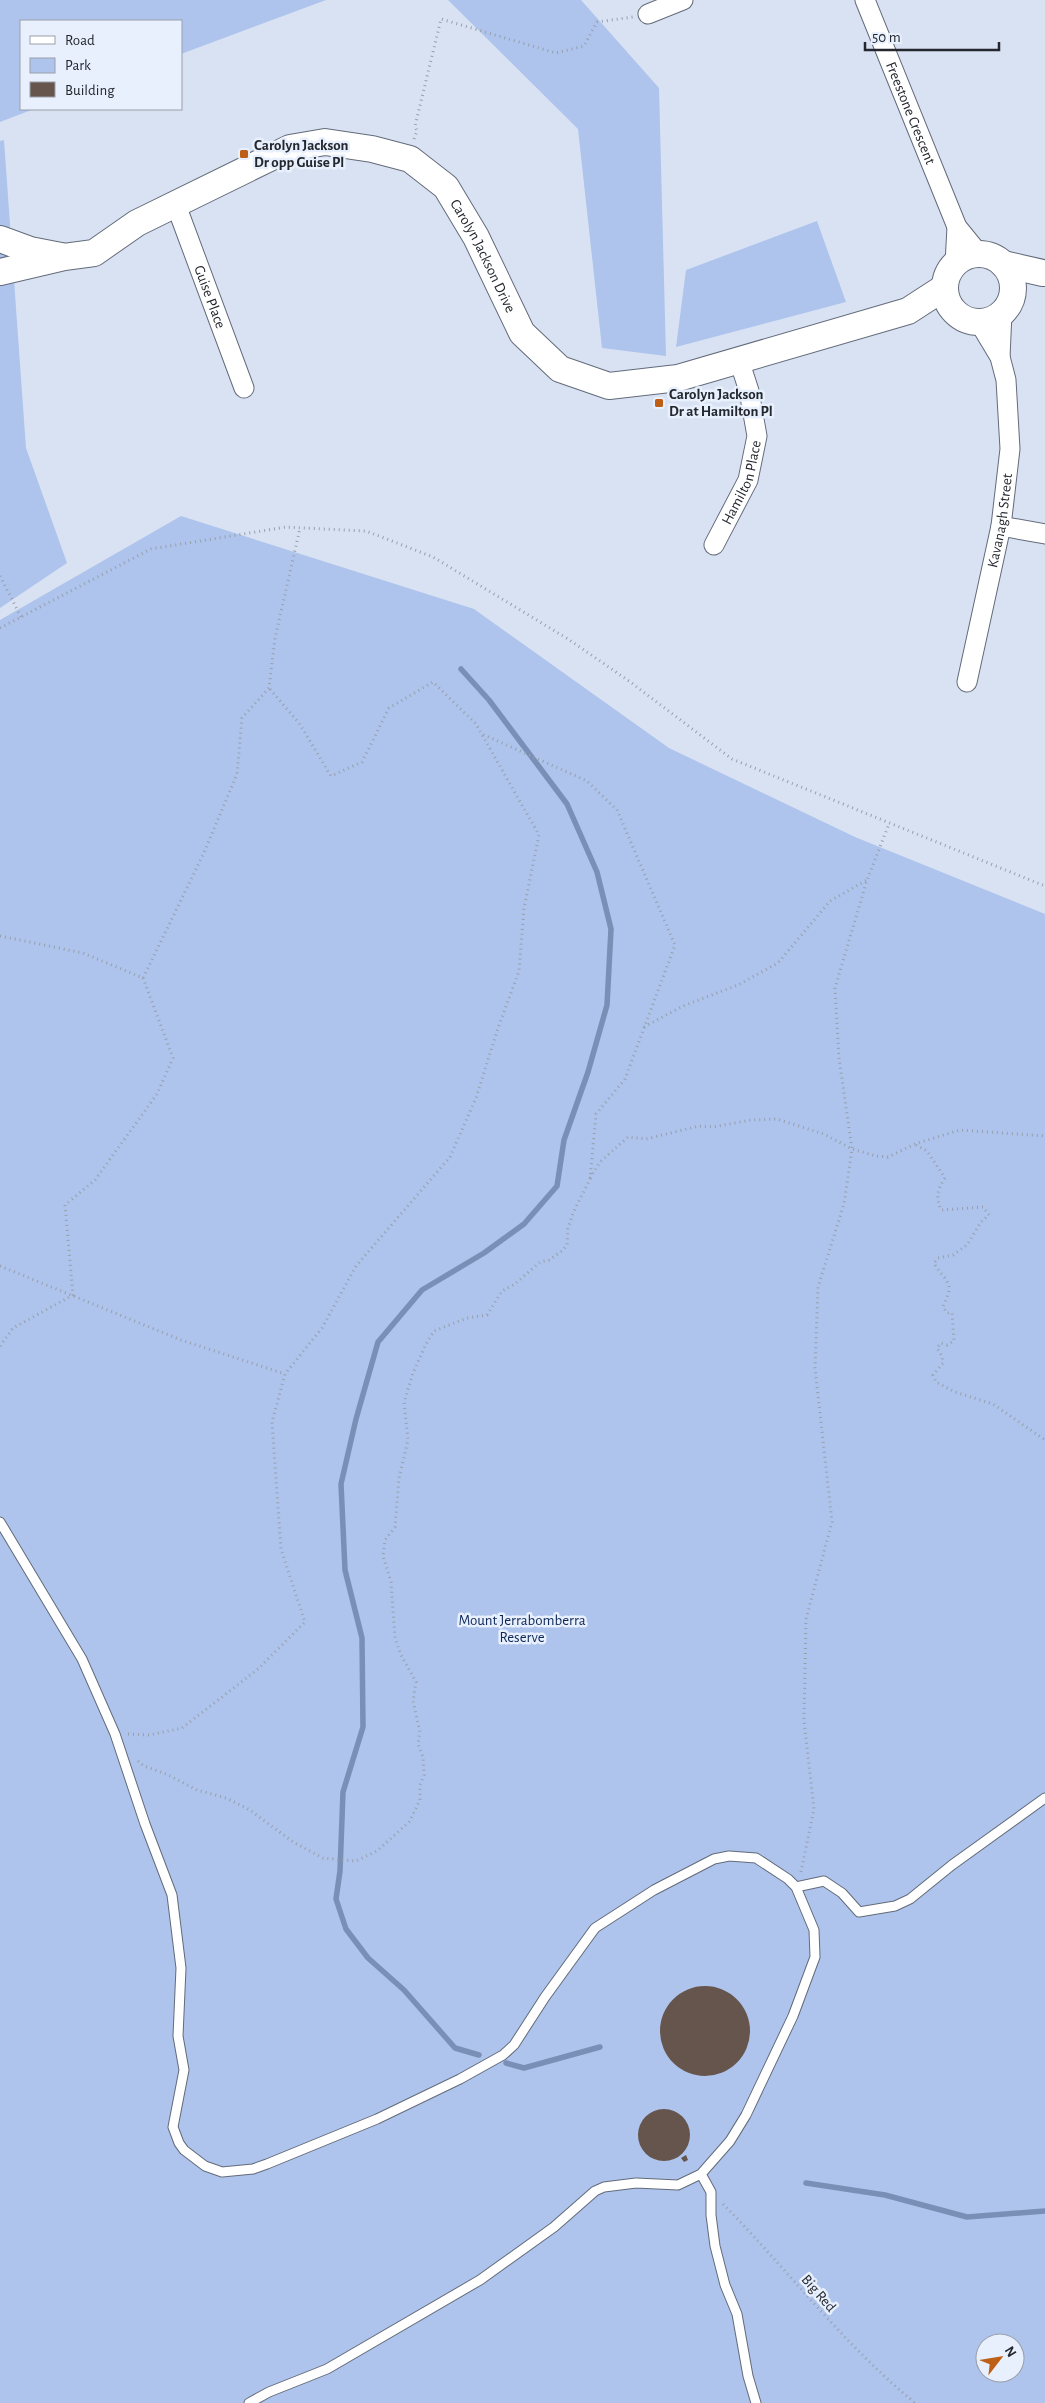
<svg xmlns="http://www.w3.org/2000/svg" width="1045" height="2403" viewBox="0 0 1045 2403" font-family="'Alegreya Sans',sans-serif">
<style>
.green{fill:#aec4ec;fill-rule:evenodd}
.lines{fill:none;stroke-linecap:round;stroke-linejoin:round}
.stream{stroke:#7a8fb6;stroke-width:5.5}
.building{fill:#65554d}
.lane-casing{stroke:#636b7a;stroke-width:11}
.street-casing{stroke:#636b7a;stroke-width:21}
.secondary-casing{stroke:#636b7a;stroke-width:28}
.path{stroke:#989fac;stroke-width:3;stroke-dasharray:1 4;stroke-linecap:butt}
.lane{stroke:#fff;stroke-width:9}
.street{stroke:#fff;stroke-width:19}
.secondary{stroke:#fff;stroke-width:26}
.poi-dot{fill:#be5f17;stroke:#e8f0fd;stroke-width:2}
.labels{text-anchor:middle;stroke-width:5;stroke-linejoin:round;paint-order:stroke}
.street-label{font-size:15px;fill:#24272d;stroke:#e8f0fd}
.poi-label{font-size:15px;font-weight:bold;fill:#24272d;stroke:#e8f0fd;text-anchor:start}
.park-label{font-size:15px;fill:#0f2858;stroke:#e8f0fd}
</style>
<rect width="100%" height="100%" fill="#d9e2f3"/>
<path class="green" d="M0,0H326L181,54V21H21V109H34L0,122Z
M448,0H581L659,88L666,356L602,348L578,129Z
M4,140L26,448L67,563L0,608V141Z
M817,221L846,302L676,347L686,270Z
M181,516L474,609L669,748L855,837L1045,914V2403H0V620ZM985,2343H1015V2373H985Z"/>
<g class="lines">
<path class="stream" d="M461,669L489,700L567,804L597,872L611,929L607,1005L588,1072L564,1140L557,1186L524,1224L484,1253L422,1290L378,1342L356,1419L341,1484L345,1570L362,1638L363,1727L343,1792L340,1871L336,1899L346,1929L368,1958L404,1990L455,2048L479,2055
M506,2063L524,2068L600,2047
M806,2183L885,2195L967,2217L1045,2211"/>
</g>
<path class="building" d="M660 2031a45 45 0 1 1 90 0a45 45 0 1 1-90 0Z
M638 2135a26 26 0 1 1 52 0a26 26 0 1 1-52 0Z
M686,2155L688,2160L684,2162L681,2158Z"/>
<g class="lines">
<defs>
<path id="lane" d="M0,1522L82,1659L115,1734L145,1824L172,1895L181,1968L178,2036L184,2070L173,2127L179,2143L184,2150L205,2166L222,2172L253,2169L267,2164L377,2119L460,2079L503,2055L514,2045L545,1997L595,1928L654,1890L714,1859L729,1856L756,1858L788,1879L796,1887L814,1930L815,1957L793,2016L746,2115L730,2141L701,2174L678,2185L636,2183L604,2187L595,2191L554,2227L480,2280L327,2369L269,2392L249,2403
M796,1887L824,1881L842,1893L859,1912L895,1906L910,1899L952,1865L1045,1798
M701,2174L711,2192V2215L715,2246L725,2285L737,2314L748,2376L756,2403"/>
<g id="street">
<path id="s1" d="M865,0L957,227L979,254"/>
<path d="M648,14L683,0"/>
<path id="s2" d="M176,205L244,388"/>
<path d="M955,264L957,227"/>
<path d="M1000,357L1002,313"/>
<path d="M1001,526L1045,534"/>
<path id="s3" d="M714,545L748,480L757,436L749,391L739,360"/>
<path id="s4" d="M967,682L1001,526L1010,449L1006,380L1000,357L979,322"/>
</g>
<g id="secondary">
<path d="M0,239L30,250L61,256"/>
<circle cx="979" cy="288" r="34"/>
<path d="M1003,264L1043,273"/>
<path id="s5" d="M0,272L64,257L94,253L137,223L290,148L325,142L372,149L410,159L446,187L476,237L522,333L560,369L609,386L678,378L908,311L945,287"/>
</g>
</defs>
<use href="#lane" class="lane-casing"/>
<use href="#street" class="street-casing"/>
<use href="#secondary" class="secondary-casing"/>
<path class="path" d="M414,139L417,131L415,126L441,19L556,53L584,46L597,22L633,17
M0,576L21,617
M0,628L151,549L286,527L366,531L433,557L568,639L629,681L732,759L1045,886
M0,936L83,953L143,978L203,855L237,774L242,718L269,688L275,638L300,528
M644,1027L683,1006L738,985L778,963L830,901L867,880
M916,1145L927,1151L945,1178C937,1190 936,1197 941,1210L983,1207L989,1215L981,1222L967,1245L953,1255L938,1258L934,1263C938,1272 951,1281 949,1291C947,1297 945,1302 943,1307L947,1313H952L954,1341L947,1345L941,1343L937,1348L942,1356L943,1363L933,1375L936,1382L955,1392L993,1404L1045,1440
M590,1178L600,1162L628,1137L646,1139L699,1126L713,1127L751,1120L777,1119L824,1134L852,1149L876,1156L888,1157L915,1144L960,1130L1045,1136
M0,1266L181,1340L285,1374
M0,1346L13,1328L73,1295L65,1205L95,1180L157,1094L173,1058L143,978
M128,1734L150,1735L182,1728L258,1669L305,1622L281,1549L272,1422L285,1374L322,1328L356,1266L450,1157L476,1098L498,1028L519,971L524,908L539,835L476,724L433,682L389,708L362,762L331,776L299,723L269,688
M138,1761L144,1766L166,1774L197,1790L226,1798L250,1810L293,1842L323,1858L356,1861L377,1851L409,1822L420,1800V1785L424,1775L423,1757L418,1744L420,1732L413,1701L416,1682L401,1655L395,1638L391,1582L383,1556L385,1540L395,1527L399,1478L408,1440L404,1402L413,1373L426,1344L434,1331L467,1318L487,1315L502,1291L515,1284L540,1262L549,1260L562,1251L567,1245L568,1229L573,1213L590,1179L596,1114L625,1079L675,945L617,810L587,781L482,734
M801,1872L814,1809L804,1721L806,1619L832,1522L815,1368L818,1287L844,1204L852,1149L839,1058L835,988L867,880L889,824
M723,2204C788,2270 843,2344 915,2403"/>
<use href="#lane" class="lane"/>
<use href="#street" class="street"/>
<use href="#secondary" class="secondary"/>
</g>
<g class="poi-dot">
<rect x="239" y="149" width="10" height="10" rx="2.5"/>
<rect x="654" y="398" width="10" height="10" rx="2.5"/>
</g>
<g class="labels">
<g class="street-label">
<text dy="5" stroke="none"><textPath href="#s1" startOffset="122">Freestone Crescent</textPath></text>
<text dy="5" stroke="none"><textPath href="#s5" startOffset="565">Carolyn Jackson Drive</textPath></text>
<text dy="5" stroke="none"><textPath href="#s2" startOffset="98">Guise Place</textPath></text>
<text dy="5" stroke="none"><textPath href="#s3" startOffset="69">Hamilton Place</textPath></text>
<text dy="5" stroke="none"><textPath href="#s4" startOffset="165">Kavanagh Street</textPath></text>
<text transform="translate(819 2293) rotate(49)" y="5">Big Red</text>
</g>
<g class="poi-label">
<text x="254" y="150">Carolyn Jackson<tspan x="254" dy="17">Dr opp Guise Pl</tspan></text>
<text x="669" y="399">Carolyn Jackson<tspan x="669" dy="17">Dr at Hamilton Pl</tspan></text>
</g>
<g class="park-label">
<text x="522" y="1625">Mount Jerrabomberra<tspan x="522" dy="17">Reserve</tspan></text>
</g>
</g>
<rect x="20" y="20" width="162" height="90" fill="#e8f0fd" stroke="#9aa0aa"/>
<rect x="30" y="36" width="25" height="8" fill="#ffffff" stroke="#9aa0aa"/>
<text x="65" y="45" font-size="15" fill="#24272d">Road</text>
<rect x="30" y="58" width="25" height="15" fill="#aec4ec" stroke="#9aa0aa"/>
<text x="65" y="70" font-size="15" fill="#24272d">Park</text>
<rect x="30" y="82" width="25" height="15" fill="#65554d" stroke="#9aa0aa"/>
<text x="65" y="95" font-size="15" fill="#24272d">Building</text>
<g transform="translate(1000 2358) rotate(59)"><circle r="24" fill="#e8f0fd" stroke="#9aa0aa"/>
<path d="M0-4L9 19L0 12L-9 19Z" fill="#be5f17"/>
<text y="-8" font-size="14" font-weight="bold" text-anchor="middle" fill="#24272d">N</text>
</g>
<path d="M865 42v8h134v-8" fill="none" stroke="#24272d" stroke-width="2.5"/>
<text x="872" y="42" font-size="15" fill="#24272d" stroke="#e8f0fd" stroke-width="4" paint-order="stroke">50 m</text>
</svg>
